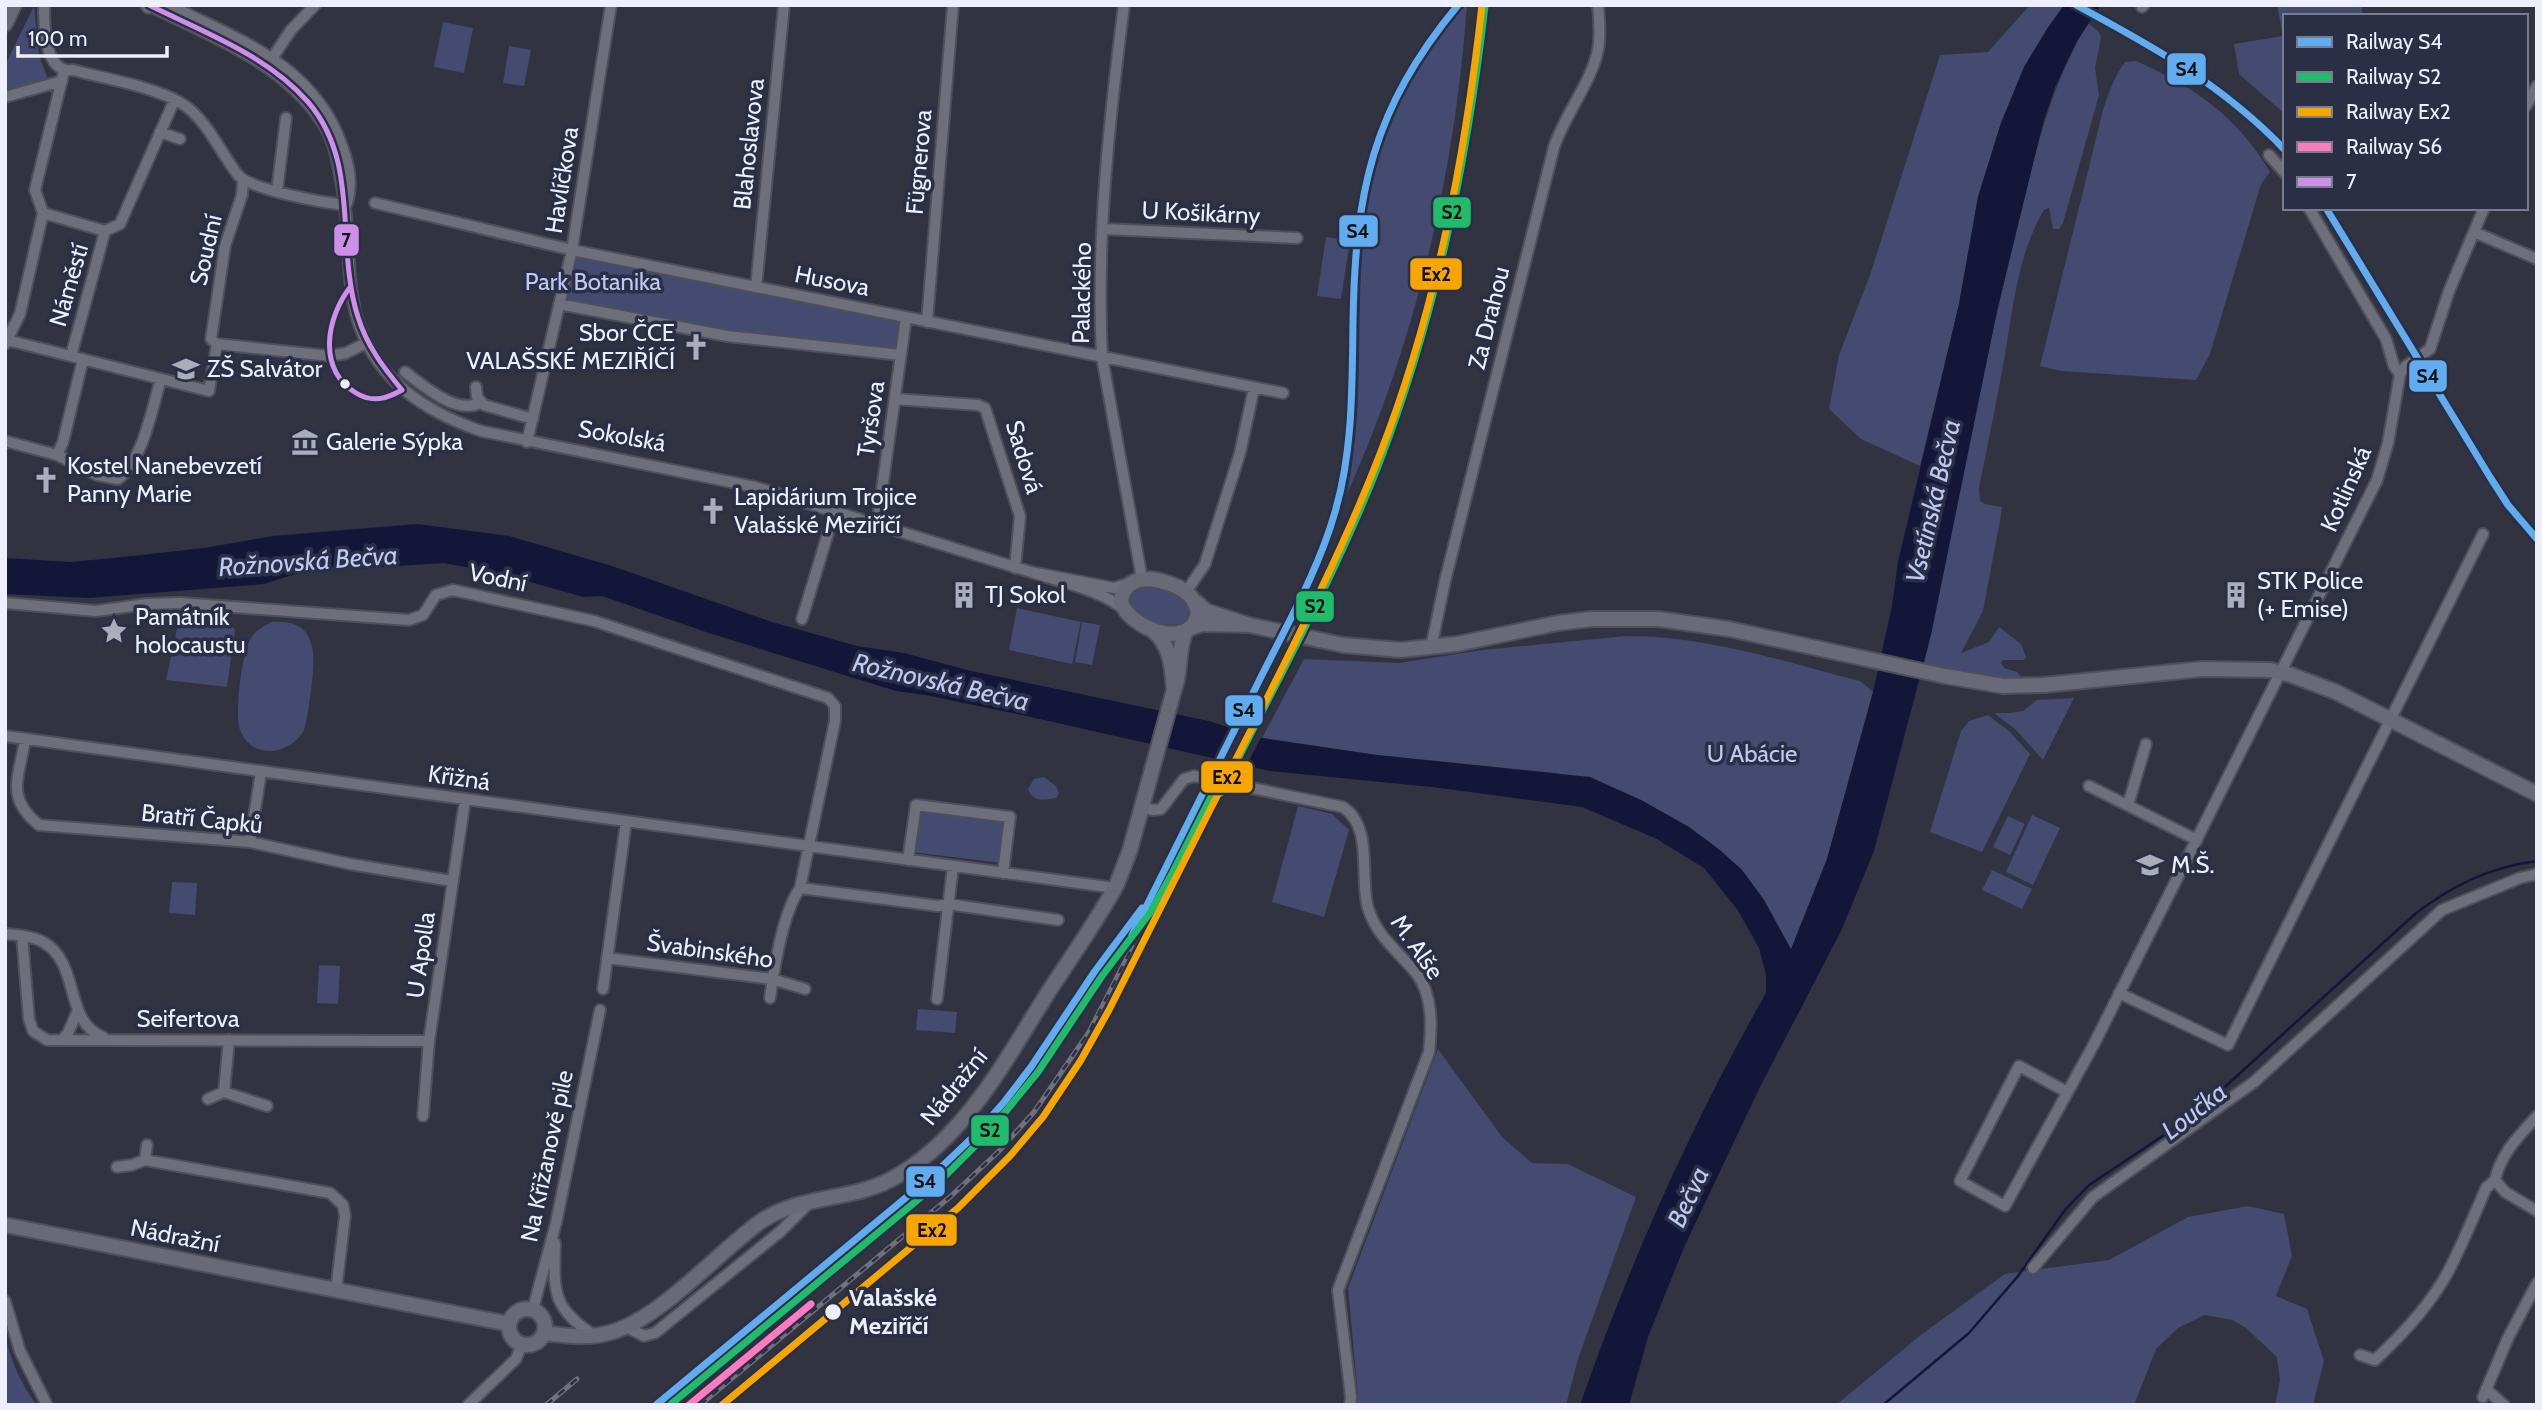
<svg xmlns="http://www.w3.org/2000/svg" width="2542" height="1410" viewBox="0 0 2542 1410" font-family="Cabin,sans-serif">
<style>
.green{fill:#444a70}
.water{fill:#131639}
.pier{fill:#313340}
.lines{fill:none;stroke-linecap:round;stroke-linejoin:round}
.stream{stroke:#131639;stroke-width:2.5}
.minor-casing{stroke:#4d4f5a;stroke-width:14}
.major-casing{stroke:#4d4f5a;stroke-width:18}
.minor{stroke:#6d6f7a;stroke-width:10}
.major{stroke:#686a78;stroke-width:14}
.rail-casing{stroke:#6f717c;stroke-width:5}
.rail{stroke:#2b2f46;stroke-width:2.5;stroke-dasharray:8;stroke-linecap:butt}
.bus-1-casing{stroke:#2b2f46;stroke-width:10}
.bus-1{stroke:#ce8fe9;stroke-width:5}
.rail-1-casing{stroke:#2b2f46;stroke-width:12}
.rail-2-casing{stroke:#2b2f46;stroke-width:12}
.rail-3-casing{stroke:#2b2f46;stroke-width:12}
.rail-4-casing{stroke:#2b2f46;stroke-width:12}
.rail-1{stroke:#60acee;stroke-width:7}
.rail-2{stroke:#20bc6c;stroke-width:7}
.rail-3{stroke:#f7a600;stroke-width:7}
.rail-4{stroke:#fe7ac1;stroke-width:7}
.bus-dot{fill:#edf0fc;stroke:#2b2f46;stroke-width:2.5}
.labels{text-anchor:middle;stroke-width:7;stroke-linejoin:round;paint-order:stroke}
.street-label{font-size:24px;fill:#edf0fc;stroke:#2b2f46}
.park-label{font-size:24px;fill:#c0c9f4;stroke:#2b2f46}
.poi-label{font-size:24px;fill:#edf0fc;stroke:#2b2f46;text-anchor:start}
.stop-label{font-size:24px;font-weight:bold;fill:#edf0fc;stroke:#2b2f46;text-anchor:start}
.water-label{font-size:26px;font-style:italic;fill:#bfc9f4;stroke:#2b2f46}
.line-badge{stroke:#2b2f46;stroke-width:2.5}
.pale-badge-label{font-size:19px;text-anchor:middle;font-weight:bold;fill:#111}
</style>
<rect width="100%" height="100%" fill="#313340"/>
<path class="green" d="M1467,5C1455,172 1416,341 1347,494C1366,402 1354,314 1365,223C1373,167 1391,111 1422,64C1435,44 1449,20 1467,5Z
M2030,5H2064L2047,29L2024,67L2001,123L1978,197L1959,304L1920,466L1861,439L1829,409L1839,355L1870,275L1940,55L1988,52Z
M2277,5H2362V16H2285V114L2239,74L2234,44L2283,36Z
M34,6L39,55L48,79L5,94V65Z
M443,22L473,28L464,73L434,67Z
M2088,23L2099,32L2101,38L2095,68L2099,95L2063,223L2059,229H2053L2049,208L2044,210C2018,254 2013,306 2005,355C1997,399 1988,444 1979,488L1980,501L1985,504L2002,507L2001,515L1983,611L1961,653L1989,642L1999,627L2021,644L2026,657L2024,660H2003L2001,663L2004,668L2017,672L2021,677L2020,680H2002L1924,664C1953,526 1979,386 2012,248C2032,169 2046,93 2088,23Z
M509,46L531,50L524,86L503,83Z
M2136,61C2193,86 2238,117 2270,172L2261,184L2210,354L2196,380L2061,371L2040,366L2103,110C2109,92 2114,77 2125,62Z
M1326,237L1350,241L1341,299L1317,296Z
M572,250L906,318L901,355L727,336L560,303Z
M1143,587C1160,586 1182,593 1190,609L1186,621C1163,636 1105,603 1143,587Z
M1017,608L1081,622L1072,664L1009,650Z
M181,610L221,614L235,630L227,687L166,680Z
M272,622C320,618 315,658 311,690C309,703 308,717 304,730C291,755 252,761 240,730C234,715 242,652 251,638C256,630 263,626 272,622Z
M1082,622L1100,625L1092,665L1075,662Z
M1626,636C1706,636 1783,661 1860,681L1873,692L1827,859L1791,950L1764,900L1742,870L1689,827L1641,800L1556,773L1377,755L1262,738L1304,659L1399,663L1482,650Z
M2074,698L2043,760L2015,729L1994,713H2010L2023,711L2037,700Z
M1988,715L2009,731L2030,754L1982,852L1930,832L1961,731L1969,721Z
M1044,777L1056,786L1059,793L1056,798C1043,800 1034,803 1028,789L1034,779Z
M1298,806L1332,814L1349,830L1324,917L1272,902Z
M918,808L1007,819L1002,863L911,852Z
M2032,815L2060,828L2033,885L2006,872Z
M2008,816L2025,824L2010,855L1993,847Z
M1992,870L2032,889L2022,909L1982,890Z
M172,882L197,883L195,915L169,913Z
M319,965L340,966L338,1004L317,1003Z
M918,1009L957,1012L955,1033L916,1030Z
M1438,1049L1502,1137L1532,1163L1568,1164L1636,1197L1578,1359L1566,1405H1356L1358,1396L1348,1288Z
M2248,1206L2284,1214L2292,1256L2276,1296L2307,1309L2324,1361L2313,1405H2275L2280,1380L2277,1357L2246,1328L2232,1320L2205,1315L2178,1328L2156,1349L2134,1405H1836L1922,1334L2005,1274L2109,1260L2188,1217Z
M5,1334C10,1359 21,1385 37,1405H5Z"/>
<path class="water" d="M2064,5H2101L2077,41L2055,87L2043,123L1997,311L1931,635L1874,851L1841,931L1760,1087L1685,1245L1648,1337L1629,1405H1580C1630,1262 1691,1125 1766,993V974L1759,948L1737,909L1704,868L1657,839L1582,807L1432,787L1270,771L1022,715L926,695L896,691L709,633L602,596L583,597L503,574L444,563L381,567H317L264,584L89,598L5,594V558L70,562L114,558L204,548L273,536L417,524L509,536L612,566L772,622L857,646L904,653L971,671L1209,721L1262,738L1377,755L1590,777L1641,800L1689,827L1720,850L1742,870L1764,900L1791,949L1827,859L1873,692L1892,606L1898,562L1959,304L1978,197L2001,123L2024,67L2047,29Z"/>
<path class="pier" d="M1231,725L1263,734L1245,768L1213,761Z"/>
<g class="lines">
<path class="stream" d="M1883,1405L1969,1333L2018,1276L2065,1210L2089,1185L2194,1115L2415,914C2453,885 2490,867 2537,861"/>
<defs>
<path id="minor" d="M44,5C44,26 44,74 73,70C106,79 152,86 181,103C207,119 220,152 238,175C251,190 325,203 346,205
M148,5C210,36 283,62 322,122C335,141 338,164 342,187C349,220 347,254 351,287C359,365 411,407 481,431L755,487L1031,572
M169,5C239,40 314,65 342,146C349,164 353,184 347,203
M1124,5C1109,121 1096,241 1102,357L1142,579
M2142,7L2144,5
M269,63L291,30L315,5
M5,97L62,81
M2526,106L2537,86
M160,132L180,139
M2269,155L2285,173
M277,191L286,118
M375,203L572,250L1283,393
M2309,208L2386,339L2394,366L2400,374
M43,213L35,190L64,71
M43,213L105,231
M1104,229L1297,238
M105,231L120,224L174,101
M2474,232L2537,259
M756,287L784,5
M559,304L727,336L901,355
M927,322L953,5
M7,340L209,391L217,344
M5,344L20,314L43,213
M217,344L211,339L225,246L242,195L243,180
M217,344L330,356L346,353L366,343
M71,356L105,231
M405,372C424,386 456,415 480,403
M476,387L477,397L484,405L533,419
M895,399L978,405L985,408L1020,516L1015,568
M5,441L57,455L97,475L118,479C143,461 152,408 161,379
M527,442L572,250L611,5
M57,455L63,442L83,359
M877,525L906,318
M1186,592L1205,564L1240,453L1254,388
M5,603L96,611L147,604L180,603L409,620L423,615L436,595L453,590L594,621L828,698L835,706V721L800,888C783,912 774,968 770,998
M1124,610C1105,591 1057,581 1031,572L1114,588L1130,583
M802,619L832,520
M1431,648L1445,581L1554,147C1565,114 1591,83 1598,50C1601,35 1599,20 1598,5
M5,736L1115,888
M25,740C19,777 5,798 39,825L250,842L350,864L452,881
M2089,786L2197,840
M2128,805L2146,744
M1142,807L1153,810L1161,809L1184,779L1194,776L1343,807C1374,828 1359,876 1368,908C1377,937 1398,951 1416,973C1433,995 1432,1026 1429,1052L1338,1290L1351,1397L1350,1405
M250,842L261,772
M908,860L916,805L1010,817L1003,873
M800,888L938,906L948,904L1058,920
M5,934C18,935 32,936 43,942C81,963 63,1021 103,1037
M22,936L29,1019L33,1031L47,1040L429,1041
M607,958L772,979L805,989
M603,989L626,822
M2119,993L2228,1045L2483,534
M937,999L953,866
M62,1040L68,1033L78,1010
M224,1092L229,1040
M2067,1092L2019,1066L1960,1181L2005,1206L2094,1044L2377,480L2388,443L2400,374L2406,366L2430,349L2449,291L2484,208
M208,1099L224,1092L267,1106
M423,1116L429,1041L465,800
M2537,1116C2519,1136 2501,1153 2495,1180L2505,1192L2537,1211
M145,1160L147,1145
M117,1167L132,1165L145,1160L330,1193L343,1205L345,1216L336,1291
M555,1243C554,1292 551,1307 595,1336
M2033,1268L2093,1197L2254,1082L2442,910L2520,878L2537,874
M5,1301L20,1351L47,1405
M533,1309L556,1223L600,1010
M627,1327L644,1336L655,1333L781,1231L810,1202
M2360,1355L2375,1360C2402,1335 2430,1305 2448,1272C2462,1245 2474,1216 2486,1188L2495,1180
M2486,1389L2504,1405
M2483,1397L2508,1338L2537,1283
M468,1405L516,1359L522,1344"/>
<path id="major" d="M148,5L149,6
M5,24L14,5
M1150,579C1170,582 1195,590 1198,613C1191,652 1130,629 1121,602C1123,585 1134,579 1150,579Z
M1249,625L1343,645L1401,650L1457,644L1558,623L1592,619H1658L1729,629L1945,676L2003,686L2044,685L2202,669L2270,670L2291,675L2336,692L2537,794
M1191,628L1202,624L1249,625L1206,611L1196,602
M1151,629C1171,644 1172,667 1174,690C1182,670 1177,650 1186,631
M5,1225L509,1324
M509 1327a18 18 0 1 1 36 0a18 18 0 1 1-36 0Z
M544,1333C567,1336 589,1339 612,1332C661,1318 717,1253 760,1222C799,1195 849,1201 890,1180C964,1141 1006,1059 1049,991C1072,956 1097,921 1117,884L1130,850L1174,690"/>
</defs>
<use href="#minor" class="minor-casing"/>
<use href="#major" class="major-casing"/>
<use href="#minor" class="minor"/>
<use href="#major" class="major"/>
<defs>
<path id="rail" d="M546,1405L577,1379
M672,1405L703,1375L937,1181L993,1127L1038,1070L1137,916
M700,1405L950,1197L999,1151L1034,1112L1089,1032L1213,789"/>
</defs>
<use href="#rail" class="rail-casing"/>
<use href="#rail" class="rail"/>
<defs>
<path id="bus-1" d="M149,5C203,32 267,55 308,102C361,163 335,246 358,317C367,346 383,367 402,390C386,399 372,403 356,393C317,369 326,318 351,286"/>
</defs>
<use href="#bus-1" class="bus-1-casing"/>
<use href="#bus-1" class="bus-1"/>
<defs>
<path id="rail-1" d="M2076,5C2154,47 2223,85 2285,150
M2326,208L2490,477L2508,505L2537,539
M1132,935C1174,852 1215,768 1257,685C1285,628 1318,572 1335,512C1353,451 1352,386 1353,323C1355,192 1372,109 1458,5
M656,1405L932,1176L975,1135L1005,1101L1031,1067L1095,971L1142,908"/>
<path id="rail-2" d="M1221,793C1275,684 1335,577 1379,464C1436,316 1467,163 1485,6
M1160,897L1214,791
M670,1405L938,1183L988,1133L1038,1072L1102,976L1150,913L1173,872"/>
<path id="rail-3" d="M722,1405L958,1208L1010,1156L1043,1117L1081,1060L1109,1010C1157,915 1205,819 1254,724C1299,635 1344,547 1380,454C1436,310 1465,158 1482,5"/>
<path id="rail-4" d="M689,1405L811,1304"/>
</defs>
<use href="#rail-1" class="rail-1-casing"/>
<use href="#rail-2" class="rail-2-casing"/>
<use href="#rail-3" class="rail-3-casing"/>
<use href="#rail-4" class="rail-4-casing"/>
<use href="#rail-1" class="rail-1"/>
<use href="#rail-2" class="rail-2"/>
<use href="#rail-3" class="rail-3"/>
<use href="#rail-4" class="rail-4"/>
</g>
<defs>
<symbol id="church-bare" viewBox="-9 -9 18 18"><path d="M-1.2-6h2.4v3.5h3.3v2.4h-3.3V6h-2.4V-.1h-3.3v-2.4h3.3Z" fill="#abaeba" stroke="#2b2f46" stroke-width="2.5" paint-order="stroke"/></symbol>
<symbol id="school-bare" viewBox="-9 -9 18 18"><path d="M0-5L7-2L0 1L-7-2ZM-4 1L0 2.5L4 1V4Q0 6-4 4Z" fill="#abaeba" stroke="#2b2f46" stroke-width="2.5" paint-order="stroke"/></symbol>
<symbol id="museum-bare" viewBox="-9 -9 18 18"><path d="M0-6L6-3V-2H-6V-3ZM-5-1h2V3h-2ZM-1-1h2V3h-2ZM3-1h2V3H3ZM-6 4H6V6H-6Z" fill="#abaeba" stroke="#2b2f46" stroke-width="2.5" paint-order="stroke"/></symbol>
<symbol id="building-bare" viewBox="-9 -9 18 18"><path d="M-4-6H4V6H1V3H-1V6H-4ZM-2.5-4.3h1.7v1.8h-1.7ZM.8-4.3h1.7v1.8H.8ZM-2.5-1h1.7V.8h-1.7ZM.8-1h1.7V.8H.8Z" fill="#abaeba" stroke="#2b2f46" stroke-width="2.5" paint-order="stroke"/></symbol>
<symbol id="sight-bare" viewBox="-9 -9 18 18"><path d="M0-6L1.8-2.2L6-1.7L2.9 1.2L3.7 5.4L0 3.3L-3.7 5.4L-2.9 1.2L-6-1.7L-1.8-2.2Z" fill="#abaeba" stroke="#2b2f46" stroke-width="2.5" paint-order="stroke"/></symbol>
</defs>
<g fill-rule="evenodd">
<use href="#church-bare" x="677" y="328" width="38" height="38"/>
<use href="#school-bare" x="167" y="350" width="38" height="38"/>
<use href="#museum-bare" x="286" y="423" width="38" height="38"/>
<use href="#church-bare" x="27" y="461" width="38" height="38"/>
<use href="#church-bare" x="694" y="492" width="38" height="38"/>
<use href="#building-bare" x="945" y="576" width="38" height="38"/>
<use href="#building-bare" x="2217" y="576" width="38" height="38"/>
<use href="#sight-bare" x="95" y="612" width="38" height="38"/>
<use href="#school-bare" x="2131" y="846" width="38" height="38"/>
</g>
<g class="bus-dot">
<circle cx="345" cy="384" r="6"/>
<circle cx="833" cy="1312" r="9"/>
</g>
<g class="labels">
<g class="street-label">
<text transform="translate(749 144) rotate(-84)" y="8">Blahoslavova</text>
<text transform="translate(919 162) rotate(-85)" y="8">Fügnerova</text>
<text transform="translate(562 180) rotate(-81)" y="8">Havlíčkova</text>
<text transform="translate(1201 213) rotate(3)" y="8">U Košikárny</text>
<text transform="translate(206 250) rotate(-77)" y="8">Soudní</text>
<text transform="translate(832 281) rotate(11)" y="8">Husova</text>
<text transform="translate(69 285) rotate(-74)" y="8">Náměstí</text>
<text transform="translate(1082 293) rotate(-89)" y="8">Palackého</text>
<text transform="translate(1489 318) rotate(-76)" y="8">Za Drahou</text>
<text transform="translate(871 419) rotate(-82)" y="8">Tyršova</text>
<text transform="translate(622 436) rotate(10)" y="8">Sokolská</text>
<text transform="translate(1024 457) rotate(73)" y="8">Sadová</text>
<text transform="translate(2346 489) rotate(-66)" y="8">Kotlinská</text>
<text transform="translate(498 578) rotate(12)" y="8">Vodní</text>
<text transform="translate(459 778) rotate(8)" y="8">Křižná</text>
<text transform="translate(202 819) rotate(6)" y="8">Bratří Čapků</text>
<text transform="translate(1417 947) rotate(55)" y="8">M. Alše</text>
<text transform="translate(710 951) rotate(8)" y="8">Švabinského</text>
<text transform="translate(421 955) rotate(-82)" y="8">U Apolla</text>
<text x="188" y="1027">Seifertova</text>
<text transform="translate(954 1087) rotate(-51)" y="8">Nádražní</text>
<text transform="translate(547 1156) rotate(-78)" y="8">Na Křižanově pile</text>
<text transform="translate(175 1236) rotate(11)" y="8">Nádražní</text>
</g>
<g class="park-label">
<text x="593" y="290">Park Botanika</text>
<text x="1752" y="762">U Abácie</text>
</g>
<g class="poi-label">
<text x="675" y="341" text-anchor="end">Sbor ČCE<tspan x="675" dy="28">VALAŠSKÉ MEZIŘÍČÍ</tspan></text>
<text x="207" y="377">ZŠ Salvátor</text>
<text x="326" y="450">Galerie Sýpka</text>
<text x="67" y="474">Kostel Nanebevzetí<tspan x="67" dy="28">Panny Marie</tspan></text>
<text x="734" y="505">Lapidárium Trojice<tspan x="734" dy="28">Valašské Meziříčí</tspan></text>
<text x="2257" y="589">STK Police<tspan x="2257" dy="28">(+ Emise)</tspan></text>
<text x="985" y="603">TJ Sokol</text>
<text x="135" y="625">Památník<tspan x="135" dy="28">holocaustu</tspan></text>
<text x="2171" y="873">M.Š.</text>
</g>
<g class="stop-label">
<text x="849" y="1306">Valašské<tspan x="849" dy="28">Meziříčí</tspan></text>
</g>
<g class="water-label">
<text transform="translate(1933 501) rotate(-77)" y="9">Vsetínská Bečva</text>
<text transform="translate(308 561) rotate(-4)" y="9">Rožnovská Bečva</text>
<text transform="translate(941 682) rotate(13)" y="9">Rožnovská Bečva</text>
<text transform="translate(2194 1111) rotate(-38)" y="9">Loučka</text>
<text transform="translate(1688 1197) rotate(-65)" y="9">Bečva</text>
</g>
</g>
<g class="line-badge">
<rect x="2166" y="52" width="41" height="34" rx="7" fill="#60acee"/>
<rect x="1432" y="196" width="40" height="33" rx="7" fill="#20bc6c"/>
<rect x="1338" y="214" width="41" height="34" rx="7" fill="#60acee"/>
<rect x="333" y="223" width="27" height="34" rx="7" fill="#ce8fe9"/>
<rect x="1409" y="257" width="54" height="34" rx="7" fill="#f7a600"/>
<rect x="2408" y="359" width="40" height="34" rx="7" fill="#60acee"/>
<rect x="1295" y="590" width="40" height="33" rx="7" fill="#20bc6c"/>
<rect x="1224" y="694" width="40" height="33" rx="7" fill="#60acee"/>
<rect x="1200" y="760" width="54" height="34" rx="7" fill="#f7a600"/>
<rect x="970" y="1114" width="40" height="33" rx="7" fill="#20bc6c"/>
<rect x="905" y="1165" width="41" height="33" rx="7" fill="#60acee"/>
<rect x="905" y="1213" width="53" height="34" rx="7" fill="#f7a600"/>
</g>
<g class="pale-badge-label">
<text x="2187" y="76">S4</text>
<text x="1452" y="219">S2</text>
<text x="1358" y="238">S4</text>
<text x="346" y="247">7</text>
<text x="1436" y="281">Ex2</text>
<text x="2428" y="383">S4</text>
<text x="1315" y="613">S2</text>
<text x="1244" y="717">S4</text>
<text x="1227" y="784">Ex2</text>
<text x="990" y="1137">S2</text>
<text x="925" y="1188">S4</text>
<text x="932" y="1237">Ex2</text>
</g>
<rect width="2542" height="1410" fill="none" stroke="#edf0fc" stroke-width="14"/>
<rect x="2283" y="14" width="245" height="196" fill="#2b2f46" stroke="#797c8f" stroke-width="2"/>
<rect x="2297" y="37" width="35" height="10" fill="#60acee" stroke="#797c8f" stroke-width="2"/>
<text x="2346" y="49" font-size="21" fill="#edf0fc">Railway S4</text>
<rect x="2297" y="72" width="35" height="10" fill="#20bc6c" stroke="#797c8f" stroke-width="2"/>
<text x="2346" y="84" font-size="21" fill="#edf0fc">Railway S2</text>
<rect x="2297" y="107" width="35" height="10" fill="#f7a600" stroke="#797c8f" stroke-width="2"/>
<text x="2346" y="119" font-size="21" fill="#edf0fc">Railway Ex2</text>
<rect x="2297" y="142" width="35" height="10" fill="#fe7ac1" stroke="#797c8f" stroke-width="2"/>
<text x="2346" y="154" font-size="21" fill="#edf0fc">Railway S6</text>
<rect x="2297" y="177" width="35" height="10" fill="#ce8fe9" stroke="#797c8f" stroke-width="2"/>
<text x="2346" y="189" font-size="21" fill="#edf0fc">7</text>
<path d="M18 46v10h149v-10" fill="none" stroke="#edf0fc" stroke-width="3.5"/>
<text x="28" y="46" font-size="21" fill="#edf0fc" stroke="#2b2f46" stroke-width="5" paint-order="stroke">100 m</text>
</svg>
